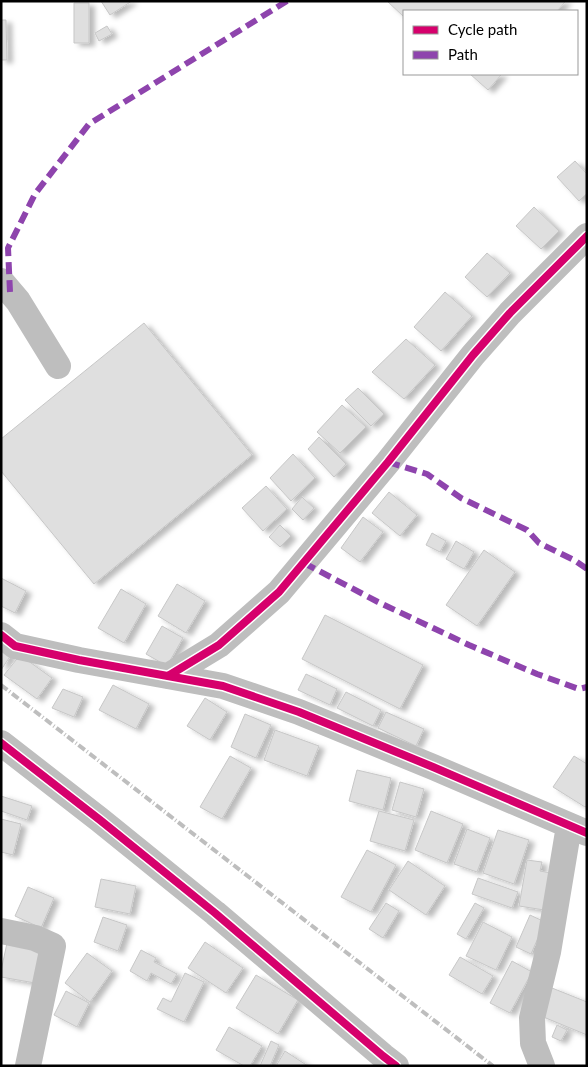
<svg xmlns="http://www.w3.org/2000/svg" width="588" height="1067" viewBox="0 0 588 1067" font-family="Lato,sans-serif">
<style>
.building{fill:#dfdfdf;stroke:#c7c7c7;filter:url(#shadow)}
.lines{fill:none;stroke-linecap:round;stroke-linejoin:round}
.minor{stroke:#bebebe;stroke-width:26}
.rail{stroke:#bebebe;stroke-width:4;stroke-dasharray:8 2.5 1 2.5;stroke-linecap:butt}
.quiet{stroke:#8e44ad;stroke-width:6;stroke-dasharray:12 6;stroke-linecap:butt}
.cycleway-casing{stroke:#fff;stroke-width:11}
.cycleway{stroke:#d6006c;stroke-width:8}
</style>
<defs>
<filter id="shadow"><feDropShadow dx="5.5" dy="3" stdDeviation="2.5" flood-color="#0004"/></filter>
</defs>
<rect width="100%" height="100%" fill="#fff"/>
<path class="building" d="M101,1H132L110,15Z
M387,1H566L557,11H404V17Z
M74,3H89V43H74Z
M1,20H6L7,60H1Z
M107,26L112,34L99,41L95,33Z
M470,74H502L488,90Z
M575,161L587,174V193L579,201L557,177Z
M534,207L559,231L541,249L516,226Z
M487,253L510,273L487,297L465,277Z
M445,292L472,316L441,351L414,327Z
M144,323L252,455L94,584L1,471V439Z
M406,339L435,365L404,399L372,372Z
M358,388L384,414L371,426L345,400Z
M342,405L366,427L340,453L317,432Z
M319,437L346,464L334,477L308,449Z
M293,454L315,478L291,501L270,478Z
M266,486L287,509L263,531L242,508Z
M389,492L417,515L400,536L372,513Z
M302,497L314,508L303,520L292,509Z
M363,517L383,532L360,562L341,548Z
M280,525L291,536L280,547L269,537Z
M432,533L446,541L440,552L426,545Z
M456,541L474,552L464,569L446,559Z
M484,550L515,572L477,626L446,605Z
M1,578L26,591L15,613L1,606Z
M177,584L205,601L186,633L158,616Z
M121,589L146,604L124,643L98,628Z
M325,615L423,665L400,709L302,659Z
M162,626L183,638L167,666L146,654Z
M1,649L11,655L1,670Z
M20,655L52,678L37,699L4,675Z
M306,674L337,689L330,705L298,690Z
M113,685L149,704L136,729L99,710Z
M63,689L83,697L74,717L52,708Z
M346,692L381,710L373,726L337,708Z
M205,698L227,712L210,740L187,726Z
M386,712L424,729L416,746L378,728Z
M245,714L271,725L256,758L231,747Z
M275,730L319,746L307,776L264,760Z
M230,756L251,768L222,819L200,807Z
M574,756L587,764V805L585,807L553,787Z
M357,770L391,778L383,810L349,801Z
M400,782L424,789L416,817L392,810Z
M1,796L32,806L27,820L1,811Z
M379,811L414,820L405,851L370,841Z
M431,811L463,824L447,863L415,850Z
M1,819L21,824L13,855L1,852Z
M467,829L490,838L477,872L454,864Z
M498,830L529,840L514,884L483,873Z
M367,850L396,865L371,912L341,897Z
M527,860L542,862L540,871L551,873L544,910L519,906Z
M408,861L445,886L426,915L389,890Z
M478,878L518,892L512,908L472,894Z
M101,879L136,886L130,914L95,907Z
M28,887L54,898L41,928L15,916Z
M386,903L399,911L383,938L369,929Z
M475,903L484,908L466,939L457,934Z
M530,915L545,922L531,954L516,947Z
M103,917L127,925L118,951L94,942Z
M483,922L512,937L496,970L466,956Z
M205,942L243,968L226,993L188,968Z
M7,943L42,950L35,983L1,977V971Z
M141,950L156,958L154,962L177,974L171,984L151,973L147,981L130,971Z
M87,953L112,971L90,1002L65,983Z
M460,957L493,976L482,994L449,975Z
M512,961L532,972L510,1013L490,1003Z
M185,973L204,982L184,1022L157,1009L163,998L171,1002Z
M256,975L298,1000L278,1034L236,1008Z
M552,988L587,1002V1035L541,1016Z
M66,991L89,1003L77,1027L54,1015Z
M557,1025L567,1030L561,1041L552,1037Z
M229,1027L262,1046L250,1066H244L216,1050Z
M271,1041L279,1045L270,1066H260Z
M285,1051L308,1066H276Z"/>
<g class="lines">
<path class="minor" d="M1,281L18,301L58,366
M1,635L15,646L79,660L223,686L299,712L433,767L587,833
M168,676L219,645L279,592L388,462L473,355L510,313L587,236
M1,743L100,820L215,913L383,1056L396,1066
M1,931L35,938L53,946L28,1066
M542,1066L533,1043L532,1018L548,952L569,826"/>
<path class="rail" d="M1,685L493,1066"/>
<path class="quiet" d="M10,292L8,248L35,194L89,124L287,1
M388,462L427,474L461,498L527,530L539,543L574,560L587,569
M304,563L378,602L469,645L537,674L579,689L587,687"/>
<defs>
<path id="cycleway" d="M1,635L15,646L79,660L223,686L299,712L433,767L587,833
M168,676L219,645L279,592L388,462L473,355L510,313L587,236
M1,743L100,820L215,913L383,1056L396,1066"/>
</defs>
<use href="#cycleway" class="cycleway-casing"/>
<use href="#cycleway" class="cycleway"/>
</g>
<rect width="588" height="1067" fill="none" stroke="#000000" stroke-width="5"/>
<rect x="403" y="10" width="175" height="65" fill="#ffffff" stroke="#999999"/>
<rect x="413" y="26" width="25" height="8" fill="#d6006c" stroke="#999999"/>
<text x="448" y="35" font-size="15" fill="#000000">Cycle path</text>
<rect x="413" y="51" width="25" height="8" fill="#8e44ad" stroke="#999999"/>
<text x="448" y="60" font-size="15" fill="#000000">Path</text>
</svg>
